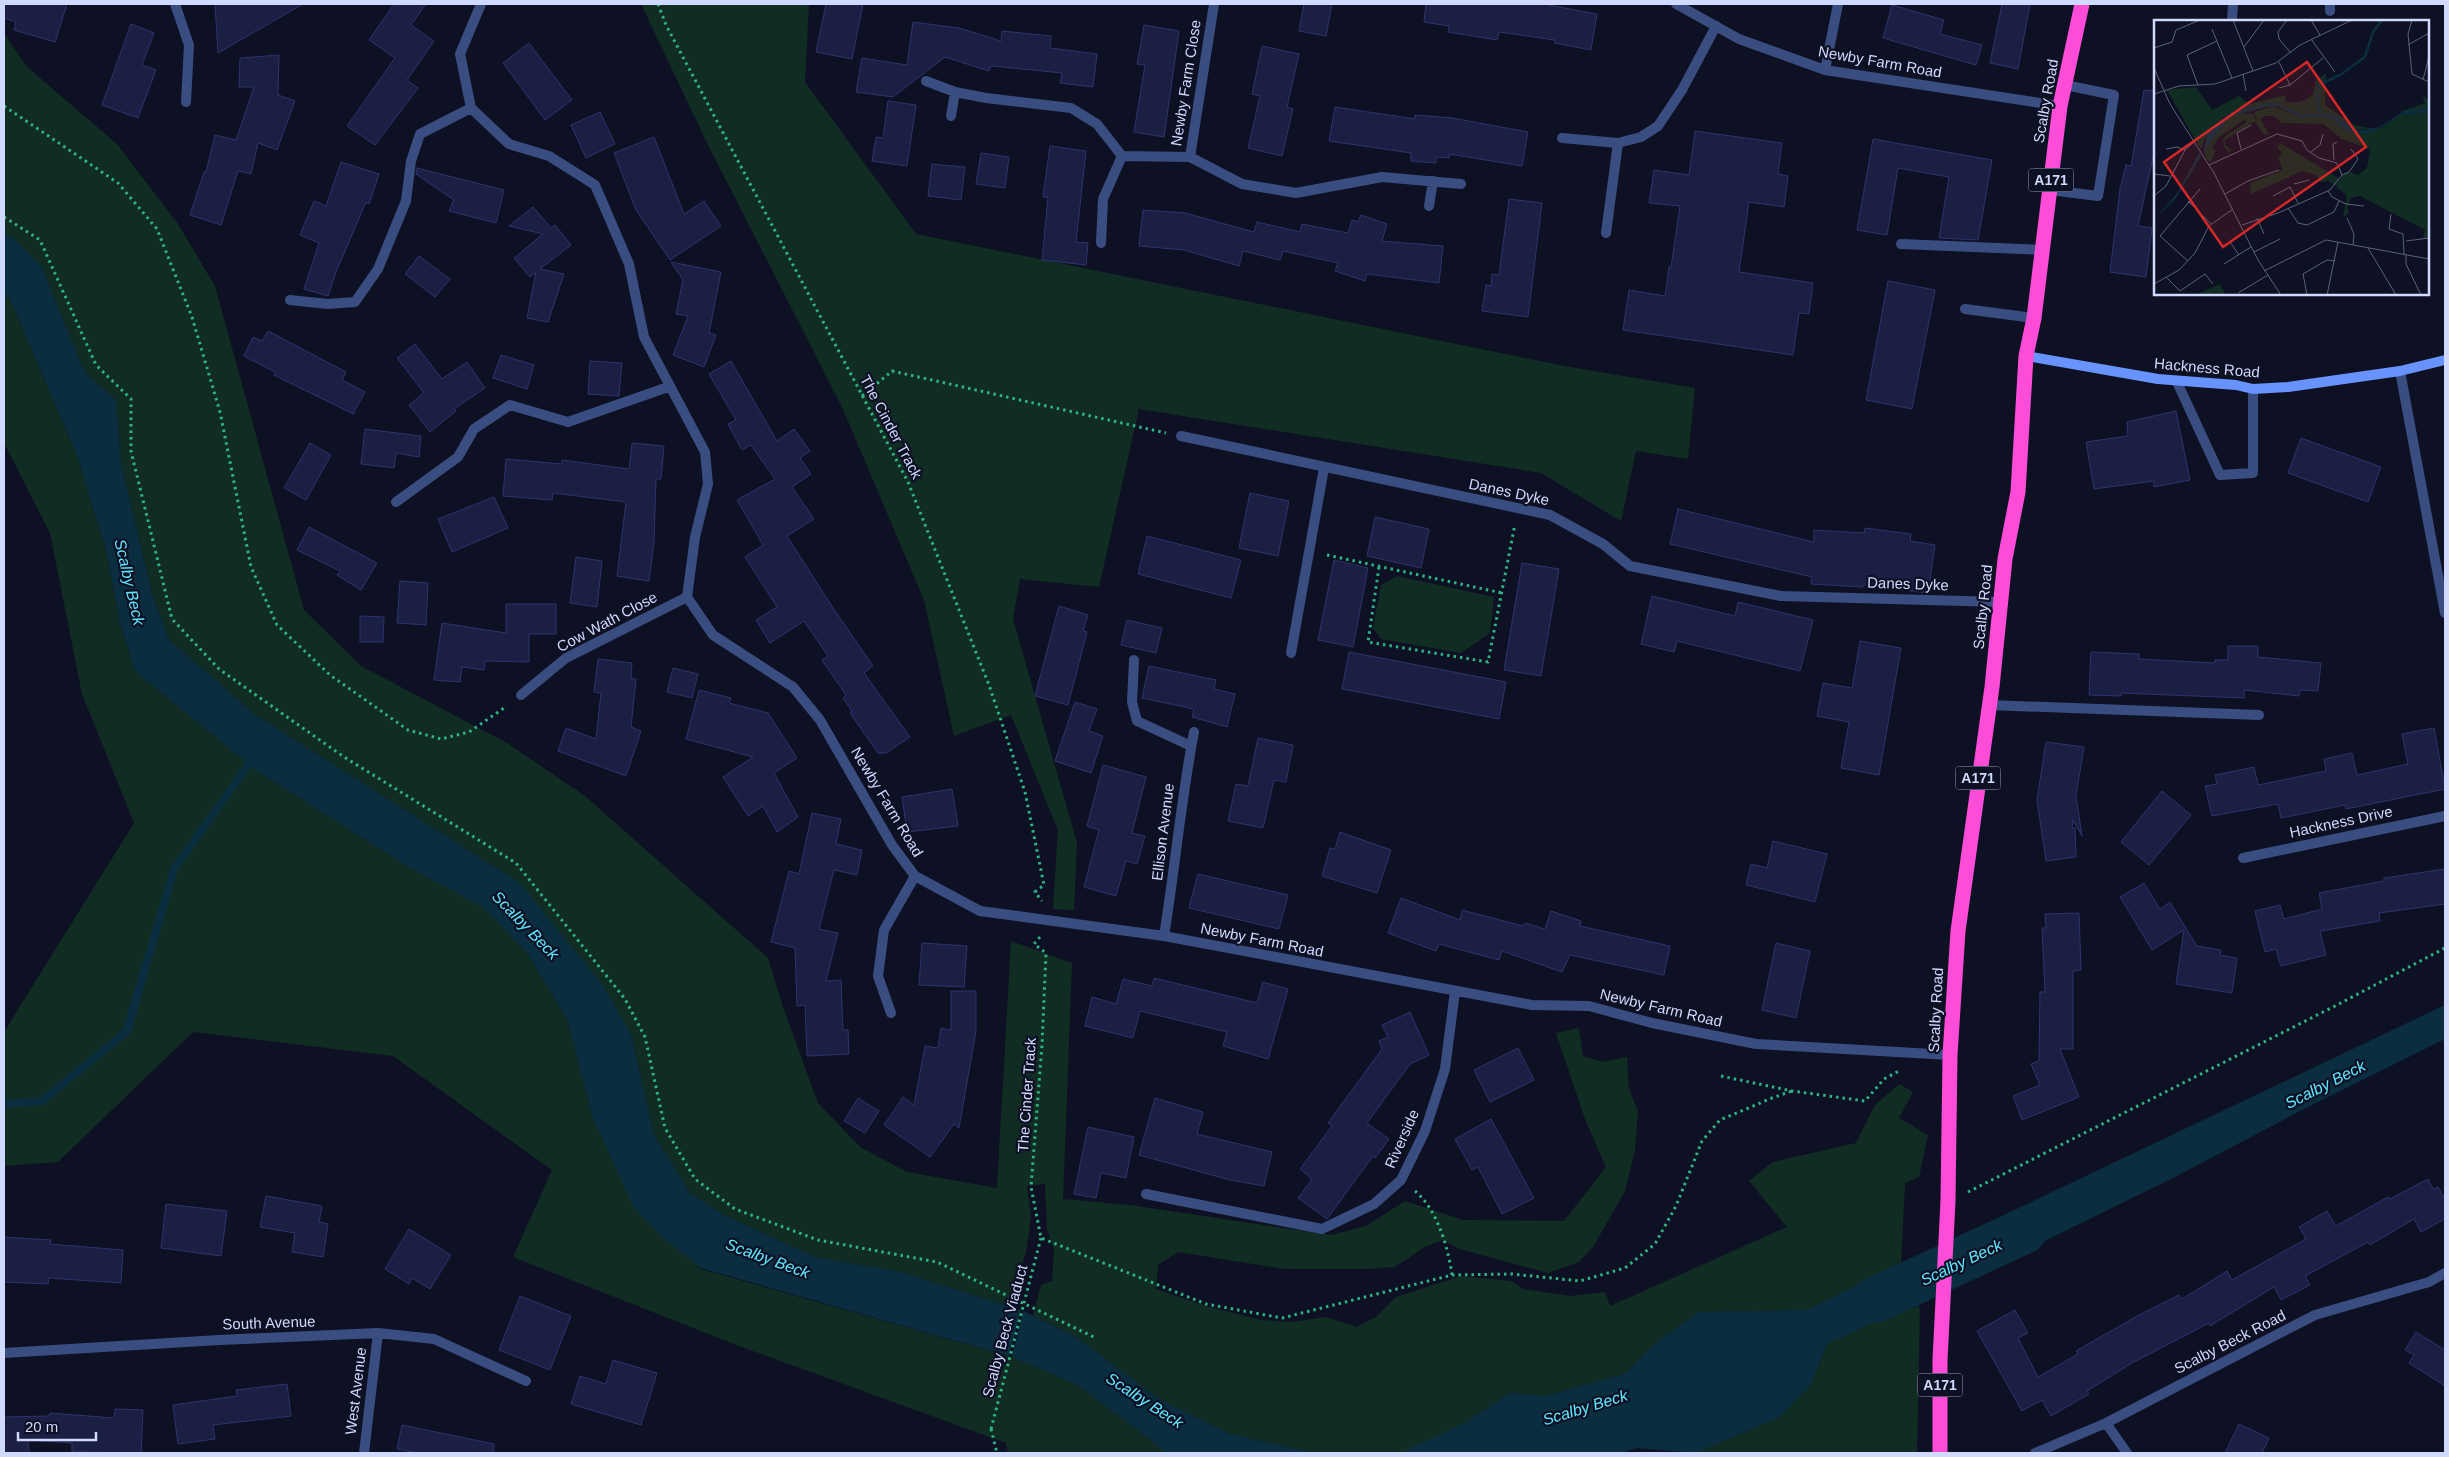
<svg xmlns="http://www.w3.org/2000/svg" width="2449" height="1457" viewBox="0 0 2449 1457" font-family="Arial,sans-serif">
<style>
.green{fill:#112d23}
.water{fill:#0a2e40}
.pier{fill:#0e1123}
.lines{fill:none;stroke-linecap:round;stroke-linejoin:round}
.stream{stroke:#0a2e40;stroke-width:8}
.river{stroke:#0a2e40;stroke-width:46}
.building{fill:#1a1f43;stroke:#2d346f}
.path{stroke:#30b383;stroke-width:3;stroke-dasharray:2.5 4;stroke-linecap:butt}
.lane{stroke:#3a4d81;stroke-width:10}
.street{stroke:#3a4d81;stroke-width:10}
.secondary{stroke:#6893fd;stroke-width:10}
.highway{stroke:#fd4dd8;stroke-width:15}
.path-bridge{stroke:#30b383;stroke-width:3;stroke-dasharray:2.5 4;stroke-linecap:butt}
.labels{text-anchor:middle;stroke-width:4.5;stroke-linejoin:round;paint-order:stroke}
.shield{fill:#0e1123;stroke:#969dbc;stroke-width:1}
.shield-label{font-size:14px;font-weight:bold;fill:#d0d9fe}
.street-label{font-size:15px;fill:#d0d9fe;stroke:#0e1123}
.water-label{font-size:16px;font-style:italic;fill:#60e5fd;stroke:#0e1123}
.inset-river{fill:none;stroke:#0a2e40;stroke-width:2.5}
.inset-road{fill:none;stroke:#5c617b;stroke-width:1}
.view{fill:#d62828;fill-opacity:0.15;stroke:#d62828;stroke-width:2.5}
.inset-edge{fill:none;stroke:#d0d9fe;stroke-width:2.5}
</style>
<rect width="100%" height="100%" fill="#0e1123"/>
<path class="green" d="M641,4H809L805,82L916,234L1564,366L1695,388L1688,459L1636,451L1621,521L1541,473L1139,409L1099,587L1020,579L1013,619L1077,843L1074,910L1053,909L1058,830L1011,715L954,736L924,600L842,407L706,141Z
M4,33L26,66L117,144L178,224L215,286L304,610L361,666L507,743L585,796L768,958L784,1010L818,1103L860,1147L907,1172L997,1188L1011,941L1072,963L1063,1199L1130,1205L1331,1235L1366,1226L1405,1201L1463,1220L1564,1221L1606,1167L1586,1122L1556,1033L1579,1028L1583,1056L1603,1062L1627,1057L1629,1089L1638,1111L1635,1150L1625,1191L1593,1247L1579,1262L1548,1273L1460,1249L1442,1240L1425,1247L1395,1267L1367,1269H1284L1178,1252L1158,1265L1156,1289L1209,1307L1261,1320L1291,1322L1327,1317L1356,1327L1376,1317L1396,1297L1461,1276L1511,1281L1523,1289L1570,1296L1605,1292L1610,1306L1787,1227L1749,1181L1773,1162L1856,1143L1875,1105L1899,1084L1913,1092L1899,1118L1928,1135L1919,1177L1905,1183L1901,1264L1808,1310L1699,1312L1656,1343L1624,1374L1545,1396L1511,1393L1464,1423L1405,1453H1314L1230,1434L1159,1399L1076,1337L1033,1316L1041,1285L1052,1281L1054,1251L1047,1229L1045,1184L1027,1186L1031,1217L1026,1252L1009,1306L900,1272L815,1257L726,1216L690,1193L654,1135L631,1034L520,883L257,716L169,640L152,594L121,463L116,400L85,373L41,266L16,241L4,233Z
M4,294L10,299L77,455L106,550L120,623L135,671L256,770L402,863L484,907L527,953L567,1019L593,1118L701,1269L1012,1357L1078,1385L1168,1453H1008L1006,1443L739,1346L513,1257L552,1170L393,1056L193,1032L58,1162L4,1166V1032L134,823L82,694L50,533L4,443Z
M1397,576L1494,597L1490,633L1461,653L1381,639L1373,628L1381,585Z
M1920,1306L1917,1453H1695L1780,1417L1810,1386L1827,1344L1898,1311Z"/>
<path class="water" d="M4,233L16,241L41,266L85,373L116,400L121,463L152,594L169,640L257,716L520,883L602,984L631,1034L654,1135L690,1193L726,1216L815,1257L900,1272L1021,1310L1009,1356L701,1268L662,1237L633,1206L593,1118L567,1019L527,953L484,908L402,863L256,770L135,671L120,623L106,550L77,455L10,299L4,294Z
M2445,1005V1039L2302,1110L2175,1177L1965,1280L1966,1233Z
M1932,1248L1931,1303L1898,1311L1827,1344L1810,1386L1780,1417L1695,1453L1637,1448L1620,1453H1401L1464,1423L1511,1393L1545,1396L1624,1374L1656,1343L1699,1312L1808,1310Z
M1023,1311L1076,1337L1159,1399L1230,1434L1314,1453H1168L1078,1385L1012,1357Z"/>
<path class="pier" d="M1932,1246L1934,1248L1933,1304L1919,1309L1921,1251Z"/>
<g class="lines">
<path class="stream" d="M4,1104L42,1101L127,1031L174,869L254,757"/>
<path class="river" d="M1875,1300L2024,1231"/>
</g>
<path class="building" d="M4,4H67L55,42L14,30L16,22L4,18Z
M215,4H303L218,53Z
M394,4H426L411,25L434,41L407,80L418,88L375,145L347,126L395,58L369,40Z
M826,4H863L852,59L816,52Z
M1304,4H1332L1326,36L1299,31Z
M1426,4H1543L1597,14L1591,50L1555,43V40L1499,32L1497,40L1448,32L1449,26L1424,22Z
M2002,4H2030L2018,69L1990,63Z
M1892,5L1944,20L1940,34L1982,45L1976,65L1883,38Z
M913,22L959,28L1001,41L1002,31L1051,36L1050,48L1097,54L1093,87L1060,83L1062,73L991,66L989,71L945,57L893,97L856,92L862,58L907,65Z
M131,24L154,33L142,65L156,70L138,118L102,105Z
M1144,25L1179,31L1164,137L1134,132L1145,65L1137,64Z
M529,43L572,100L545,120L503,63Z
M1262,46L1299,54L1287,107L1293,109L1282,156L1248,148L1260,96L1252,94Z
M279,55L278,95L295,101L277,150L258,143L251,174L238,171L221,225L190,215L204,172H206L215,135L236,140L254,87H239L240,58Z
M2144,90L2155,91V148L2138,226L2152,228L2146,277L2110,272L2120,189L2126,165L2131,166Z
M888,101L916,105L907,166L872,161L876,137L883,138Z
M1335,107L1415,119V115L1452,118L1528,132L1522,166L1449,154V158L1436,157V163L1411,161V153L1329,141Z
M600,112L615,144L586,158L571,125Z
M1695,131L1782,143L1778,174L1788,176L1784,207L1749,202L1739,272L1813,283L1809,314L1799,313L1793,355L1623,330L1629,290L1665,296L1669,267H1671L1680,206L1649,203L1654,170L1689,175Z
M654,137L684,214L704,201L721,226L670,260L636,210L614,153Z
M1873,139L1992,160L1978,240L1939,238L1949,177L1898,168L1887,235L1857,230Z
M1050,146L1086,151L1076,242L1088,243L1086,265L1042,260L1048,197H1043Z
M981,153L1009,157L1005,188L976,184Z
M341,162L379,174L369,204L366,202L336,272L328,296L304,289L319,243L300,235L314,201L326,206Z
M932,164L965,167L961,200L928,196Z
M417,168L504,190L496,223L449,211L454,200L416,174Z
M1509,199L1542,203L1528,317L1482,311L1486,285L1491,286L1492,274L1499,275Z
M533,207L551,228L555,225L571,245L540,269L564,274L548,322L527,318L536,272L530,277L514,258L543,234L509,226Z
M1143,210L1185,213L1254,232L1257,222L1300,232L1302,224L1348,233L1352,220L1358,222L1361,215L1387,224L1382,241L1443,246L1439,283L1367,274L1365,281L1335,271L1338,263L1283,251L1280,260L1243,251L1239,266L1184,250L1139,246Z
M419,256L450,279L435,297L405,274Z
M671,262L721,272L709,333L716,335L704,367L673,355L688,316L676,314L683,280Z
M1888,281L1935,290L1912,409L1866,400Z
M268,331L346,372L342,380L365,392L353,414L274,375L275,372L244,356L253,337L262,341Z
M415,344L442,379L467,362L485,388L454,409L456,411L430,432L409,405L424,393L397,358Z
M501,355L534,365L527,389L493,378Z
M590,361L622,363L619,396L588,394Z
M731,361L777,441L794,429L810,451L800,458L811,474L792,487L814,519L787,536L833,608L873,666L864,673L910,737L886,753H878L850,713L852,711L843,698L846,695L822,660L828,656L804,621L770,643L756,620L777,607L745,557L763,545L737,500L775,479L751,445L742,450L728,424L736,420L709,374Z
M2176,411L2190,480L2154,487V481L2094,489L2086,442L2128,436L2127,422Z
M365,429L421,436L419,457L396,453L394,468L361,464Z
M2301,438L2381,467L2368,502L2288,473Z
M310,443L331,455L306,500L284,488Z
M632,443L664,446L661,479H656L654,542L649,581L617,576L626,502L553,493L552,500L503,496L506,459L562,464V460L629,469Z
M1250,493L1289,501L1278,556L1239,548Z
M494,497L508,528L452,552L438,519Z
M1678,509L1814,542V530L1864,533L1865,528L1911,534L1910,541L1935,545L1928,593L1863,585V587L1811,584L1812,577L1670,544Z
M1375,517L1429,529L1421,568L1367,556Z
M309,527L377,563L361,590L337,575L340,571L297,550Z
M1147,536L1241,560L1231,598L1138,574Z
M576,557L602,561L597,607L570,603Z
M1334,560L1368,568L1353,647L1318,640Z
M1522,563L1559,569L1541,676L1504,670Z
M400,581L428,583L426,625L397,623Z
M1652,596L1735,616L1738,602L1813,620L1800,671L1677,641L1674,652L1641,644Z
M506,604H556V634H529V662L485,661L484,670L462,667L460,682L434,680L442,623L506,633Z
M1059,606L1088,615L1083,631L1087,632L1068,705L1035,696Z
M360,616L384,617L383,642H360Z
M1127,620L1162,628L1156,653L1121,645Z
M1860,641L1901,648L1879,775L1841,768L1849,722L1817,716L1823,683L1852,688Z
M2228,646H2258V657L2321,663L2318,691L2300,690L2299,696L2244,690V698L2121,693V696L2089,695L2091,652L2139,654V659L2215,663V660H2228Z
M1349,652L1506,682L1499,719L1342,689Z
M598,659L632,663L631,678L636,679L631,727L641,731L626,776L558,751L566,728L596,739L601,693L594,692Z
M1149,666L1216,680L1214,689L1235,694L1227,727L1192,717L1194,709L1142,698Z
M673,668L698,674L692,698L667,692Z
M699,690L731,698L729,703L768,713L797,758L774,773L798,817L777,832L763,806L748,816L723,777L753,757L686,739Z
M1075,702L1097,709L1089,731L1103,736L1091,773L1055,761Z
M2434,728L2445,789L2346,809L2345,805L2281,818L2278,804L2212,816L2205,786L2217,784L2215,775L2254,767L2258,785L2326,771L2324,759L2352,753L2357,775L2408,764L2402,734Z
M1258,738L1293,745L1286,782L1274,780L1263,828L1228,821L1236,784L1248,786Z
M2046,742L2084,747L2076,796L2082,836L2073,820L2072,828H2075L2076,857L2046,861L2037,800Z
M1103,765L1146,777L1132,833L1145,836L1137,864L1126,861L1116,896L1084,887L1099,830L1087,826Z
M952,789L958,826L907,832L902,797Z
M2162,791L2191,815L2149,865L2121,842Z
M812,813L841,819L836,844L862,850L857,875L834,870L819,929L838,933L826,981L841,980L843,1030H848L849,1054L807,1056L805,1005L797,1006L795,948L771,942L789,871L799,874Z
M1340,832L1391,850L1377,893L1322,876L1330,848L1335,849Z
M1773,841L1827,854L1815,902L1746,885L1751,864L1767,868Z
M2445,869V904L2379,913L2380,921L2320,931L2326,955L2281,966L2276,949L2265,952L2255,911L2280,905L2284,919L2322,909L2319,893L2384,881V878Z
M1198,874L1288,895L1279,929L1189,908Z
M2144,883L2160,909L2170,902L2197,946L2221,950L2220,955L2237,958L2232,993L2176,984L2184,930L2152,950L2120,897Z
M1401,898L1460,920L1462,910L1523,926L1525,923L1545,929L1551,911L1581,921L1580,926L1670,946L1664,975L1570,955L1562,972L1502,951L1499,960L1439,944L1436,951L1388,933Z
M2079,913L2081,970L2073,971V1049H2060L2079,1097L2022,1120L2013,1096L2040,1085L2031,1064L2039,1061L2040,992H2045L2042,928H2046L2045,914Z
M922,943L967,946L964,987L919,985Z
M1776,943L1810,951L1796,1018L1762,1010Z
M1154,978L1257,1003L1263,982L1288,989L1268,1059L1223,1046L1227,1032L1140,1011L1133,1038L1085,1026L1092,997L1116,1004L1123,979L1152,986Z
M951,991H976V1031L959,1128L954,1124L930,1157L884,1125L903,1097L914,1105L925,1046L938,1048L941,1028L951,1030Z
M1410,1012L1429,1055L1410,1064L1367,1123L1389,1139L1375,1158L1373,1156L1327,1219L1298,1198L1312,1179L1300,1169L1332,1126L1328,1123L1382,1049L1379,1041L1388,1037L1382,1025Z
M1518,1048L1534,1080L1490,1102L1474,1070Z
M858,1098L879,1111L865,1133L844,1121Z
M1155,1098L1203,1112L1197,1134L1272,1152L1264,1186L1230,1180L1139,1155Z
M1491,1119L1534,1198L1502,1214L1478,1167L1472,1170L1455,1139Z
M1088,1127L1134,1137L1126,1178L1101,1173L1096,1198L1074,1194Z
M2428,1179L2433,1189L2438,1187L2445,1200V1219L2421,1232L2414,1219L2370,1245L2368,1242L2305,1276L2310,1285L2281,1300L2274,1287L2210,1326L2209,1323L2132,1363L2087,1391L2089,1394L2051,1416L2042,1400L2022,1411L1977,1331L2015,1310L2028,1333L2018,1338L2038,1377L2078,1354L2076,1351L2139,1315L2179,1295L2182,1299L2227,1271L2232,1280L2306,1239L2299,1227L2327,1211L2336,1226L2388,1197L2390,1199Z
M266,1196L322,1206L319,1222L328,1224L323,1257L292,1252L295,1233L260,1227Z
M166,1204L227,1211L221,1256L161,1248Z
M409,1229L451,1255L430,1289L412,1278L409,1284L385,1269Z
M4,1237L51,1240L50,1244L123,1250L121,1283L49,1278L48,1284L4,1282Z
M520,1296L571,1316L550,1370L499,1350Z
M2416,1332L2445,1350V1386L2409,1363L2414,1355L2405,1350Z
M613,1360L657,1373L641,1425L571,1404L580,1376L606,1384Z
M287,1384L291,1416L213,1425L215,1439L178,1444L173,1405L237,1396L236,1390Z
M115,1409L143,1410L141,1453L72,1452V1443L28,1440L29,1453H4V1417L49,1416L50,1413L114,1418Z
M2239,1424L2269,1438L2262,1453H2225Z
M402,1425L494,1444L493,1453H418L397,1449Z"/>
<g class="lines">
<path class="path" d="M658,4L666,25L908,482L989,685L1025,792L1044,885L1035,892L1042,901
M4,106L118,183L157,229L192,317L220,412L251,567L277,625L330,675L408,730L441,739L469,732L507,706
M4,217L40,240L96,365L131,399V451L172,619L219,669L344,757L516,863L625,999L645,1037L665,1128L695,1179L735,1209L818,1240L937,1262L1096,1338
M862,396L892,371L1166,433
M1327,555L1502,593
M1379,567L1368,642L1488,662L1515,524
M1040,937L1034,944L1046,953L1042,1045L1031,1187L1041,1238L1206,1304L1282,1318L1452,1275L1512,1274L1580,1281L1625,1268L1655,1244L1676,1206L1702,1141L1720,1120L1772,1098L1792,1091
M1721,1076L1792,1091L1865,1101L1884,1079L1899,1071
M1415,1191C1437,1209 1448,1247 1452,1275
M1968,1192L2337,1005L2445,948
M991,1429L997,1453"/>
<path class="lane" d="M2232,21L2233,4
M1562,138L1618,143
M2050,190L2098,196L2114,95L2065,85
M1606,233L1618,143L1641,137L1658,126L1682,90L1716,26
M1901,244L2043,250
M1965,309L2034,318
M2177,382L2220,475L2253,473V389
M1291,653L1324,468
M1134,660L1132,702L1137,721L1191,746
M1989,705L2259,715"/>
<path class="street" d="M175,4L189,45L186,102
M481,4L460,54L471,108L509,144L549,156L595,185L629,264L644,337L705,452L708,484L695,537L687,597L713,635L793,687L820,720L892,845L915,876L980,911L1164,936L1532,1005L1589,1006L1652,1023L1756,1044L1950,1055
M1214,4L1190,157L1242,184L1296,193L1382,177L1461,184
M1676,4L1739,39L1825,70L2060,106
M2330,11V4
M1825,70L1838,4
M926,81L955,92L986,98L1071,108L1097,124L1122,156
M951,116L955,92
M1429,206L1433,181
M1101,243L1103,199L1122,156L1190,157
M290,300L328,304L355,302L378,269L406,201L411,161L420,134L471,108
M2400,371L2445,613
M1181,436L1550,515L1603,544L1630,566L1781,596L2001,602
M396,502L458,457L474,429L510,405L568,422L668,387
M521,695L566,658L687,597
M2243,858L2445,816
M1164,936C1175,868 1181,800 1194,732
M891,1013L878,976L884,930L915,876
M1146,1194L1322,1229L1374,1204L1401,1180L1425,1131L1445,1069L1455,991
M4,1353L219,1340L378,1333L434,1339L526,1381
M2106,1423L2127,1453
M364,1453L378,1333
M2035,1453L2106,1423L2315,1315L2429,1282L2445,1273"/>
<path class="secondary" d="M2026,356L2158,379L2236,385L2253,389L2288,387L2400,371L2445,360"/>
<path class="highway" d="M1940,1453V1360L1948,1201L1950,1055L1958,931L1992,687L2005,559L2018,492L2026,356L2034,318L2060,106L2082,4"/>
<path class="path-bridge" d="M991,1429L1041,1238"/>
</g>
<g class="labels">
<g class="shield">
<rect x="2028.5" y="168.5" width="45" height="23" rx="4"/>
<rect x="1955.5" y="766.5" width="45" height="23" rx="4"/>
<rect x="1917.5" y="1373.5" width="45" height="23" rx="4"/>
</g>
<g class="shield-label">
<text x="2051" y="185">A171</text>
<text x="1978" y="783">A171</text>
<text x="1940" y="1390">A171</text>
</g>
<g class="street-label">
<text transform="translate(1880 62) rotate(10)" y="5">Newby Farm Road</text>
<text transform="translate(1186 83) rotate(-81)" y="5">Newby Farm Close</text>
<text transform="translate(2046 101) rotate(-80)" y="5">Scalby Road</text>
<text transform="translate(2207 368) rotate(5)" y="5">Hackness Road</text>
<text transform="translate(891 427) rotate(62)" y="5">The Cinder Track</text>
<text transform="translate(1509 492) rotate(12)" y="5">Danes Dyke</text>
<text transform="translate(1908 584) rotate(2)" y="5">Danes Dyke</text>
<text transform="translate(1983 607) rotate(-84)" y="5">Scalby Road</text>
<text transform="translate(607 622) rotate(-28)" y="5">Cow Wath Close</text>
<text transform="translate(887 802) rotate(59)" y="5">Newby Farm Road</text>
<text transform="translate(2341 822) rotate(-12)" y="5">Hackness Drive</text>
<text transform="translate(1163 832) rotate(-83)" y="5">Ellison Avenue</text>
<text transform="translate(1262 940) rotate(11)" y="5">Newby Farm Road</text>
<text transform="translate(1661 1008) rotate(13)" y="5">Newby Farm Road</text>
<text transform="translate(1936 1010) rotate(-87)" y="5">Scalby Road</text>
<text transform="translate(1027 1095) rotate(-86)" y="5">The Cinder Track</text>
<text transform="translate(1402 1139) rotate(-66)" y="5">Riverside</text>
<text transform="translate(269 1323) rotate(-2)" y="5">South Avenue</text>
<text transform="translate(1005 1331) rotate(-75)" y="5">Scalby Beck Viaduct</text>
<text transform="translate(2230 1342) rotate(-27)" y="5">Scalby Beck Road</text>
<text transform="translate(356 1391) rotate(-83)" y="5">West Avenue</text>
</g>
<g class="water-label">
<text transform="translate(130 582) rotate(77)" y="6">Scalby Beck</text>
<text transform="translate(526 925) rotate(46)" y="6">Scalby Beck</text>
<text transform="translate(2325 1084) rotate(-27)" y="6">Scalby Beck</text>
<text transform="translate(768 1258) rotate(20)" y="6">Scalby Beck</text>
<text transform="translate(1961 1262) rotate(-25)" y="6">Scalby Beck</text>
<text transform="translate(1145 1400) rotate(33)" y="6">Scalby Beck</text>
<text transform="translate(1585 1407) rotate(-17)" y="6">Scalby Beck</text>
</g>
</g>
<g transform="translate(2154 20)">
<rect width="275" height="275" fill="#0e1123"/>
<path d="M172,53L171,85L200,105L219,109L199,110L177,94H147L119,82L98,89L82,90L69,98L50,120L47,130L13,70L42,67L58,90L85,76L95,84L131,75L132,82H146L159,75L161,62ZM268,74L275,82V89L245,92L271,83ZM120,86L146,97H176L199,113L227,108L247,95L275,92V219L269,218L271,210L206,176L197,178L193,187L195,193L189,197L193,176L182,166L189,155L196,152L204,155L213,148L216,129L188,119L169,104L128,103L119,96H111L106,99L115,114L110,115L101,101L71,120V125L79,131L74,132L70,127L69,118L92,102V99L65,117L58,128L62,130L57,142L53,140L50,131L71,100L82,94L98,93L103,101L100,92ZM114,117L124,127L126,123L186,159L181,166L175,161L166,162L162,155L149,151L97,174L96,163L129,150L124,138L128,133ZM66,264L72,275H41Z" fill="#112d23"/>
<path d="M119,82L147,94H177L205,111L225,107L250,91L275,89V92L247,95L219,112L201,114L189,109L176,97H146L123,86L113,87L76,96L49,133L54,112L77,92ZM45,133L47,136L22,178L0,200L24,172Z" fill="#0a2e40"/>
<path class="inset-river" d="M166,93L163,72L165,65L186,55L211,37L219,12L228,0"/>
<path class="inset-road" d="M79,0L99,51M133,0L124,12L125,19L137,33M157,0L166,15M258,0L254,14L258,54L275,62M58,9L78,58M157,19L181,52M254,25L275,13M90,27L110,0M0,28L18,22L22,10L46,0M125,42L136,65M0,48L16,84L60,153L104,240L127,275M89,54L92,71M269,60L275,36M44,65L33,35L63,21M125,68L136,65L169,38M0,74L25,66L61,64L122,43L146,25L198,0M12,129L23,127L31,130M87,129L83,113L97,105M157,132L166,125L169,114M180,140L179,124L183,122M55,145L123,114L148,121L153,130L165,138L183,143L188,155L176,170L124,193L88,205M0,154L16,156M188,155L195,152L204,139L197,129M140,164L155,160M174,171L178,177L192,184L210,186M71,174L94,161L125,150M0,176L12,166L31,130L40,122M119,176L136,167L144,183M34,181L57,204M134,188L144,203L153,205L180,192L185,181M237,194L235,209L249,214L250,234M103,198L110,214M193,198L200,214L199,225M252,221L275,218M76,222L85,235M214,228L242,275M100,232L126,219M252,235V244L267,275M34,241L6,216L46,169M70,244L97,227M110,251L172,220L275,239M13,258L26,271L51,254L59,264M0,264L25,250L41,233L55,206L79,189M84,273L114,255M153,275L149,254L173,240L181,241M173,275L184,222"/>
<path class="view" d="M153,42L212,127L69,227L10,142Z"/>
<rect width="275" height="275" class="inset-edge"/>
</g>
<rect width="2449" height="1457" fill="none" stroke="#d0d9fe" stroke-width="10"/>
<path d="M18 1432v8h78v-8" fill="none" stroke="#d0d9fe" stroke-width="2.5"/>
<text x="25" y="1432" font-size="15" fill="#d0d9fe" stroke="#0e1123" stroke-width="4" paint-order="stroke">20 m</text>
</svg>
